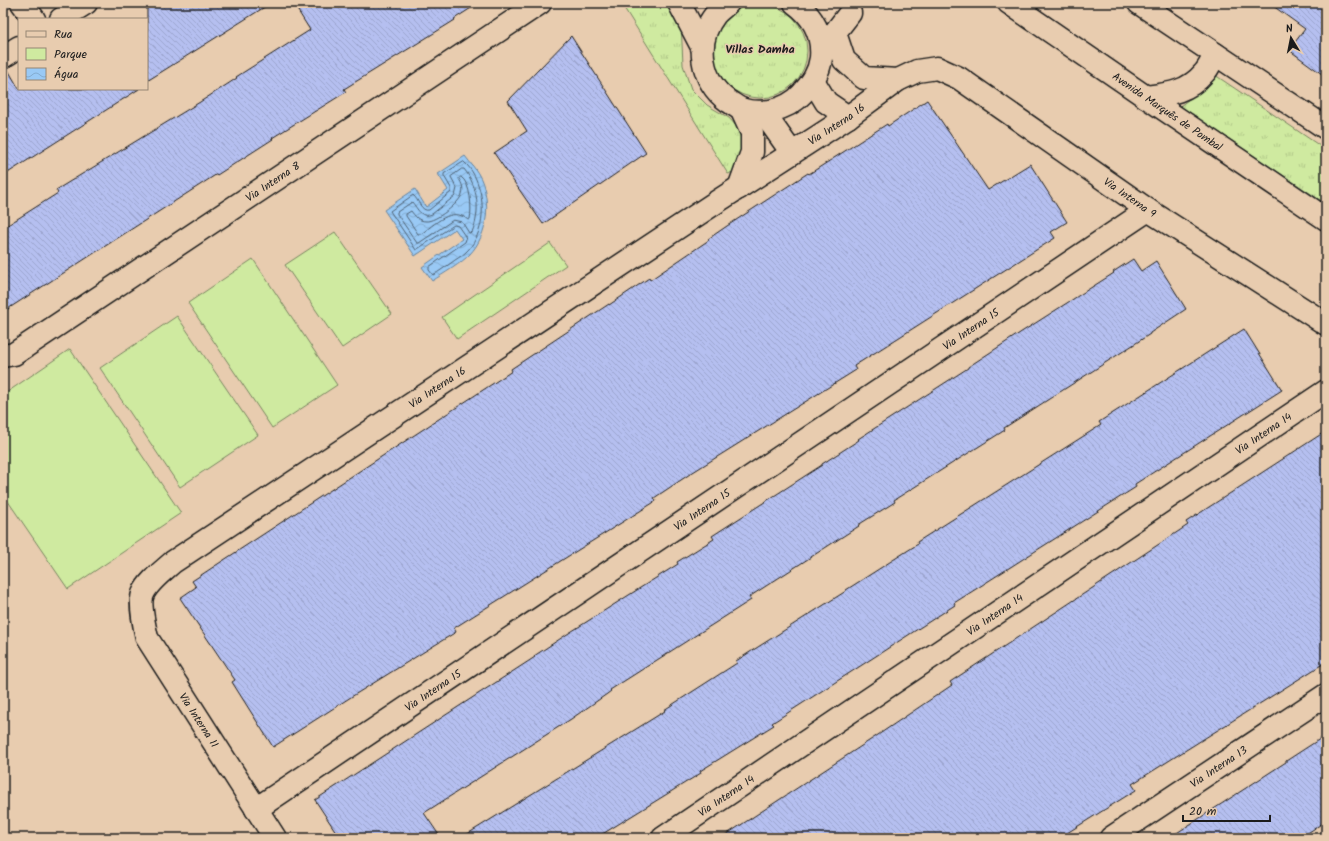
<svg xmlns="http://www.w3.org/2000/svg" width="1329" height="841" viewBox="0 0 1329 841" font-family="Kalam,sans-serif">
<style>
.grass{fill:url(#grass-tufts);stroke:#76835e}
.green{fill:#cfeaa0;stroke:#76835e}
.water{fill:url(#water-waves);stroke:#67849e}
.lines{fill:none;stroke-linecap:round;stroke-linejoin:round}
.shore{stroke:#4e6173;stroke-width:1}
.building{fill:url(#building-back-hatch);stroke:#1c1c1c}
.street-casing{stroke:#1c1c1c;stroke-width:25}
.secondary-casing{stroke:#1c1c1c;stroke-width:25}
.street{stroke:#e8ccaf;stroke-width:22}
.secondary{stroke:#e8ccaf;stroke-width:22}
.labels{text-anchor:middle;stroke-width:3;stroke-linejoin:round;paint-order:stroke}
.street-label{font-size:11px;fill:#1c1c1c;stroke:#e8ccaf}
.neighbourhood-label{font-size:12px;font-weight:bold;fill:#1c1c1c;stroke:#e8ccaf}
</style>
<defs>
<pattern id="grass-tufts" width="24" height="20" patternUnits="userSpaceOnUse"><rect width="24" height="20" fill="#cfeaa0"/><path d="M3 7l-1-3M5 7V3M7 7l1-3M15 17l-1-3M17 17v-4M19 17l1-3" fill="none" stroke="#b1c889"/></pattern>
<pattern id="water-waves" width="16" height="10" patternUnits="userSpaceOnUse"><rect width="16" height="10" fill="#99c9f5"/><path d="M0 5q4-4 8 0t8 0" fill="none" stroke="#83acd1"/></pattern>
<pattern id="building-back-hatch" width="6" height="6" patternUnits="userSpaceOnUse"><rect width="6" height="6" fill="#b5bff0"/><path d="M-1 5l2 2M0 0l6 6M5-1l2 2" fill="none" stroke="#9ba4cd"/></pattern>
</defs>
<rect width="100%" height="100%" fill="#e8ccaf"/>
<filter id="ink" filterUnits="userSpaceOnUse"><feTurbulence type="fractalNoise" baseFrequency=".025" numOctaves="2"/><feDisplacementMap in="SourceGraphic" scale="8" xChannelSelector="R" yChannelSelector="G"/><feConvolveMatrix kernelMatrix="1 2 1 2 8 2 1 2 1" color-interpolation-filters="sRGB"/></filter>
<g filter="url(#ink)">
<path class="grass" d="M621,3H665L677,13L681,22L683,65L691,89L707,105L729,118L738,128L743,138V149L735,171L728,174Z
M713 51a47 47 0 1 1 94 0a47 47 0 1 1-94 0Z
M1215,75L1326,150V204L1180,106L1196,94Z"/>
<path class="green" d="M335,232L392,314L342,348L285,265Z
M550,243L566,265L457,339L442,317Z
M253,259L337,385L272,428L188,303Z
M177,316L258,435L180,487L100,368Z
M70,349L181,513L68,589L3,494V395Z"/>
<path class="water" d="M465,156C471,164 477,170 481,179C491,202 488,235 470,254C462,263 443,274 432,281L422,267L462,239L455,229L415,256L384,210L415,189L426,207L448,190L438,174Z"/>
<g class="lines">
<path class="shore" d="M464,162C473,170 477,180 480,191C485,211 482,237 466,252C462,256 456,259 451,263C445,267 439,272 433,275L429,270V267L465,242L466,239L465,236L458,226L454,225L416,250L390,211L413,195C419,200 421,212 429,210L451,192V188L444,176V174Z
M462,169H464C478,186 481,212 472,232L469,233L462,222L453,220L419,243H417L397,214V212L412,202C418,209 421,219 432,214L455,196L457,188L451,177Z
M461,177C471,183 472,209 470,219L468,220C452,205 434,225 421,234H418L406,216V214L411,211C415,216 418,221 426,221C435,222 460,203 462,194C464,188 462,184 459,179Z"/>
</g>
<path class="building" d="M147,3H271L147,81Z
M293,3H479L454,19L455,20L344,89L346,92L272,138L273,139L217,175V174L3,312V228L58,193L56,190L200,102L237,78L236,77L310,30Z
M1269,3H1326V77L1289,50L1305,29Z
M571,36L646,153L543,224L494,153L527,131L508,101Z
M7,68L19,89H139L3,176V69Z
M927,100L988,190L1030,164L1067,222L1051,232L1055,238L854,366L856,370L693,472L654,498L656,501L454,628L456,632L351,697L273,747L232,682L235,680L180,598L196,587L192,581L512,371L511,369L609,304V305L649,278L650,280L709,240L708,239L727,226L808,173L809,174L887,124L888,126Z
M1133,259L1141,271L1156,261L1186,309L1150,333V334L1004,428L1005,430L894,500L895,502L858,525L859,526L749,597L751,600L610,690L611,691L607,694L571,719L424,813L441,838H340L315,800L535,657L534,656L569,633L678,564L677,562L714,539L712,536L822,465V464L859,440L858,439L968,368V367L1023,331L1114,273L1113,272Z
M1244,329L1282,390L1135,484L1136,487L954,603L955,605L772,723L774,725L700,771L701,773L596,838H461L665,711L664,710L737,663L736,661L846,591V590L918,544L917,542L1101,425L1099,422Z
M1326,431V662L1132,784L1136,790L1059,838H721L872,739L952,685L950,682L1188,525L1186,522Z
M1326,735V821L1300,838H1169L1286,762V761Z"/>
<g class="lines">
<defs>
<g id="street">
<path d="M22,3L34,19"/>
<path d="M679,3L702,47"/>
<path d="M728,3C724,7 718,11 715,15C694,42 701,82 728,101C732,103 736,107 741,109C749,112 762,112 771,111C783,108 793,104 802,94C812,83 819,73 821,58C823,35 813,16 795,3"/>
<path d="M61,19L86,3"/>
<path d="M835,33L844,60L864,78L898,80"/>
<path d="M826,44L850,13"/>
<path d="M3,57L19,47"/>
<path d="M814,82L826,102L848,117"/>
<path d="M763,112L792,153"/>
<path d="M739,188L752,152V133L741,109"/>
<path id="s1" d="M3,356L14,354L540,3"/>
<path id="s2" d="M256,809L1148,210"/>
<path id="s3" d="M275,838L147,638C145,629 139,603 143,594C148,582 163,571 173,562L718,201L848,117L898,80L917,71L937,68L959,78L1148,210L1326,324"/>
<path id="s4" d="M663,838L1326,391"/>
<path id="s5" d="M1111,838L1326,695"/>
</g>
<g id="secondary">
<path id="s6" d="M1009,3L1146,97L1326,219"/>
<path d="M1139,3L1326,128"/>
<path d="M1146,97C1169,94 1188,92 1204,73C1209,68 1212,60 1215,54"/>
</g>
</defs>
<use href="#street" class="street-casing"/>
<use href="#secondary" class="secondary-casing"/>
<use href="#street" class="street"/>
<use href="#secondary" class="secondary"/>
</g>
</g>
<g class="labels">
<g class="street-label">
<text dy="4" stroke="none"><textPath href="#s6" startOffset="192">Avenida Marquês de Pombal</textPath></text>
<text dy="4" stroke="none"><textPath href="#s3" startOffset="1121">Via Interna 16</textPath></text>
<text dy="4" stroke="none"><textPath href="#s1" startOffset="322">Via Interna 8</textPath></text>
<text dy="4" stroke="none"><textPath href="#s3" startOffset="1471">Via Interna 9</textPath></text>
<text dy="4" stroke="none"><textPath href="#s2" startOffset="861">Via Interna 15</textPath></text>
<text dy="4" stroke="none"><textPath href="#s3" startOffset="643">Via Interna 16</textPath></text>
<text dy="4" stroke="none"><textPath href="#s4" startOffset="724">Via Interna 14</textPath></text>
<text dy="4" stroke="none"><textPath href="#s2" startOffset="537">Via Interna 15</textPath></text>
<text dy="4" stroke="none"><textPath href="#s4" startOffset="400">Via Interna 14</textPath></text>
<text dy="4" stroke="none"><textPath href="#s2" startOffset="213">Via Interna 15</textPath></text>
<text transform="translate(199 720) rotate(57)" y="4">Via Interna 11</text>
<text dy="4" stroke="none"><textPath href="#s5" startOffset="129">Via Interna 13</textPath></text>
<text dy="4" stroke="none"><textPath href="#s4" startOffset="76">Via Interna 14</textPath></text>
</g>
<g class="neighbourhood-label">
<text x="760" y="53">Villas Damha</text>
</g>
</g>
<rect width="1329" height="841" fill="none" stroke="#e8ccaf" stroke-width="16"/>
<rect x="8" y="8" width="1313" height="825" fill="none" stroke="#1c1c1c" stroke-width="1.5" filter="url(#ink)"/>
<rect x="18" y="18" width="130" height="72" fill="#e8ccaf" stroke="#968674"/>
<rect x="26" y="31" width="20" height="6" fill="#e8ccaf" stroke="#968674"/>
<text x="54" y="38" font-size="12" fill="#1c1c1c">Rua</text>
<rect x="26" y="48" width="20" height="12" fill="#cfeaa0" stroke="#968674"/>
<text x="54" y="58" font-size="12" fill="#1c1c1c">Parque</text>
<rect x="26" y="68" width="20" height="12" fill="url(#water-waves)" stroke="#968674"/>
<text x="54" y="78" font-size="12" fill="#1c1c1c">Água</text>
<g transform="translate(1291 38) rotate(350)" stroke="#e8ccaf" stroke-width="3" paint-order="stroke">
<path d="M0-3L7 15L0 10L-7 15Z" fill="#1c1c1c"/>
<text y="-6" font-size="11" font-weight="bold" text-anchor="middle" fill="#1c1c1c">N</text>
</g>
<path d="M1183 815v6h87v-6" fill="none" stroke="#1c1c1c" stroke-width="2"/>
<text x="1189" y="815" font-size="12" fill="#1c1c1c" stroke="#e8ccaf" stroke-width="3" paint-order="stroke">20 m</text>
</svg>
